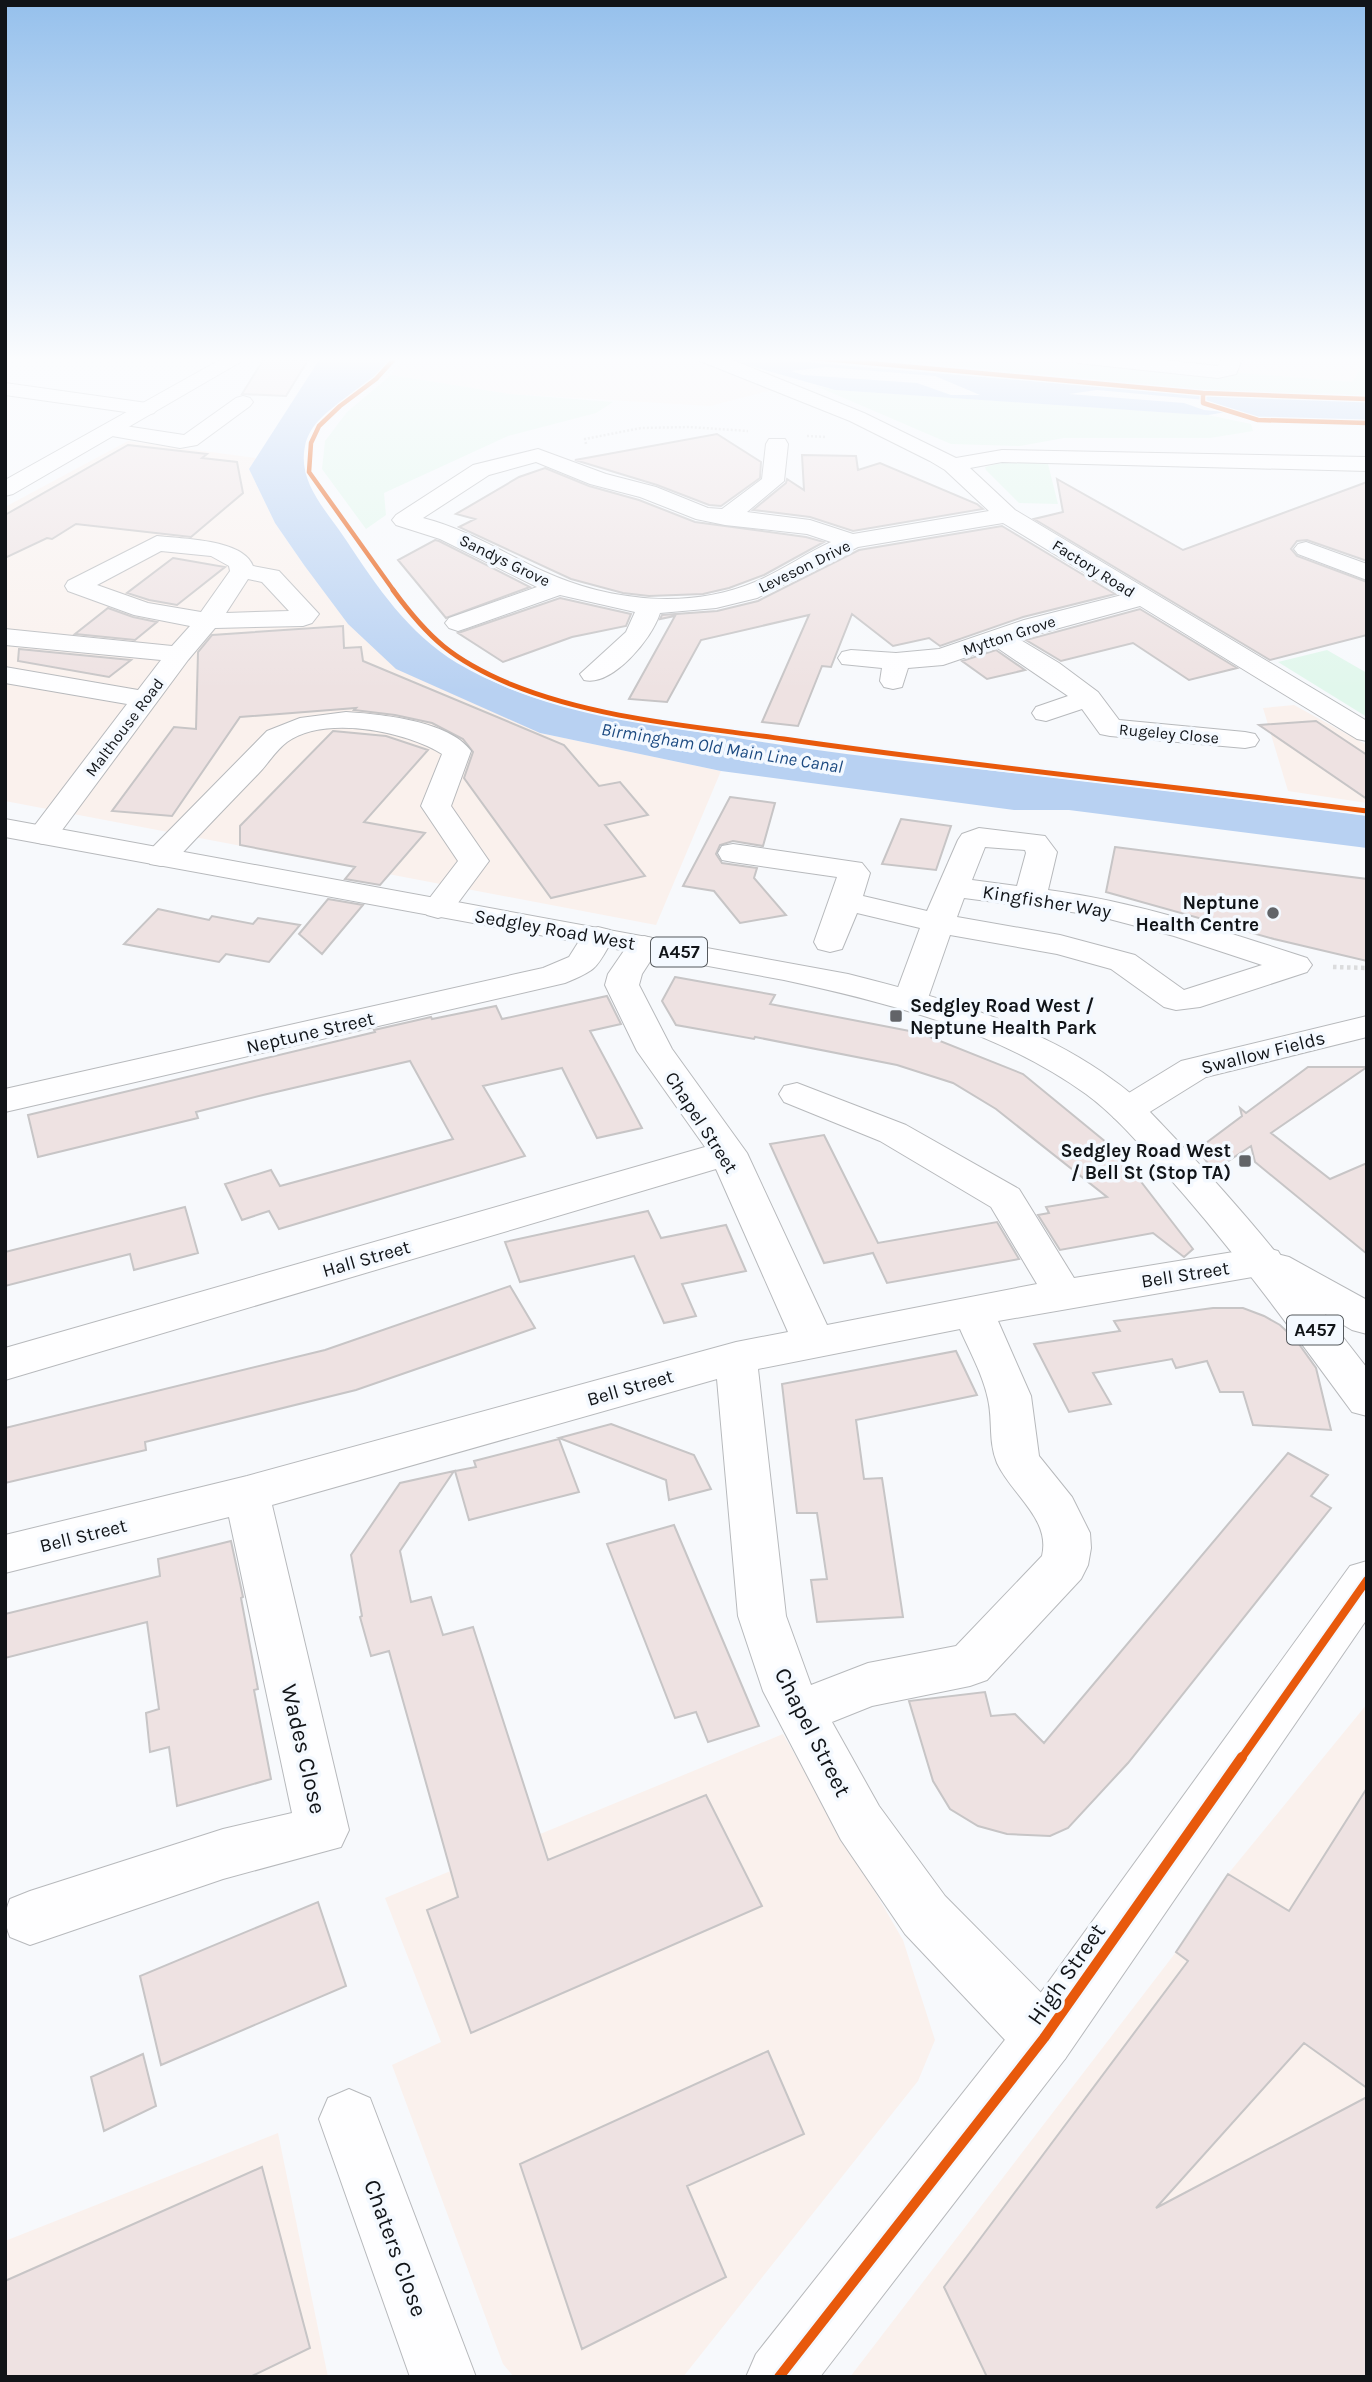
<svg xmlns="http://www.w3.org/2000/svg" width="1372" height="2382" viewBox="0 0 1372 2382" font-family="Karla,sans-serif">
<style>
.industrial{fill:#faf1ed}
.green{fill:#e1f7ec}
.water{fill:#b8d1f2;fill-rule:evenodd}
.building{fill:#eee2e2;stroke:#c7c5c6;stroke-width:2}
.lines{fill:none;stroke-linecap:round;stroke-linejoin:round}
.minor-casing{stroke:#b7b9bc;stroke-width:2}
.major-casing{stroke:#b7b9bc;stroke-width:2}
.path-far1{stroke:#dbdcdd;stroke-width:2.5;stroke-dasharray:2 2;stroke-linecap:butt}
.path{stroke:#dbdcdd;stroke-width:4.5;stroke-dasharray:3.5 3.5;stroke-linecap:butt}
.minor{fill:#fefeff;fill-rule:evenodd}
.major{fill:#fefeff;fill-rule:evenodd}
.cycleway-far3-casing{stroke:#f4f9ff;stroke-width:7}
.cycleway-far2-casing{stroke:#f4f9ff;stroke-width:9}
.cycleway-far1-casing{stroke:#f4f9ff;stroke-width:12}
.cycleway-casing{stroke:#f4f9ff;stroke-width:15}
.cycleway-far3{stroke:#e8590c;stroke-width:4.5}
.cycleway-far2{stroke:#e8590c;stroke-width:5}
.cycleway-far1{stroke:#e8590c;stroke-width:8}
.cycleway{stroke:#e8590c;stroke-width:10}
.poi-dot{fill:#626468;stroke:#f4f9ff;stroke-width:2.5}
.labels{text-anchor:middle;stroke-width:7;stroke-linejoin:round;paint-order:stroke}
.far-street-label{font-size:16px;fill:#111418;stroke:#f4f9ff}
.far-water-label{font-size:18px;font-style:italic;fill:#1c4a81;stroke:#f4f9ff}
.shield{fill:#f4f9ff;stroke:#55595d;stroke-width:2}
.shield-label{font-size:18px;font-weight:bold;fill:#111418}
.street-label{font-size:19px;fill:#111418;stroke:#f4f9ff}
.poi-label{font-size:19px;font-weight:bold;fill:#111418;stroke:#f4f9ff;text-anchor:end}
.near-street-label{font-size:23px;fill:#111418;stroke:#f4f9ff}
</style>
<rect width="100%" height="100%" fill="#f7f9fc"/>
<path class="industrial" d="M404,357L689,358L772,390L710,406L510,394L391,375Z
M1089,357H1367L1352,382L1089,361Z
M128,441L256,458L249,469L275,523L304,565L540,733L721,771L656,925L5,801V507Z
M1294,705L1367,745V803L1288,791L1263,708Z
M1367,1704V2377H850L1176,1952L1228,1874Z
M783,1734L903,1940L935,2040L918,2081L683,2377H514L503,2364L392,2065L441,2042L385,1898Z
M278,2133L328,2377H5V2241Z"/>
<path class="green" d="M856,357H1045L1352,382L1367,359V401L1344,399L1346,394L1228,392Z
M391,375L510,394L613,402L596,413L508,436L384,493L386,515L366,529L322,469L325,441L347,412Z
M816,386L835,390L1208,415L1251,424L1253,431L1210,438H1064L1020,446L951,444Z
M1014,460H1047L1058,504L1019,503L986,470L985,467Z
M1327,650L1367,673V717L1278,662Z"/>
<path class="water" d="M321,357H392C372,394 315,403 305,446C297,483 328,512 346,540C377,587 408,633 457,663C540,712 638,722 732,737C837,755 943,765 1049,777C1155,789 1261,802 1367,816V848L1069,810H1014L721,771L540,733L396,669L348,624L304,565L275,523L249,469Z
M675,357H744L1221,397L1367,401V422L1259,419L1206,400L1097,390L1069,394L1184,403L1204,410L1226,412L1208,415L1188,414L835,390L733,361ZM826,367L935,376L980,395H951L917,383L803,375L791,371Z"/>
<path class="building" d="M264,359L308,360L286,396L242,394Z
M717,434L761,462L760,478L721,506L709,505L657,485L575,460Z
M128,445L207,454L202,458L237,462L243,493L191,537L76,524L52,539L47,538L5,558V515Z
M802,455L856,456L858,470L880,463L977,504L983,509L853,531L810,517L753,510L786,483L787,479L804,490Z
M545,468L589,486L639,500L695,522L806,537L824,542L764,575L729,588L703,594L649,596L623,593L571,579L459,527L475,519L456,514L519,477Z
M1057,479L1183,550L1367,482V561L1307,540L1297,541L1291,549L1297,556L1367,582V635L1270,660L1034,519L1063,512Z
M1002,526L1115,594L1023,617L940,646L929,638L893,646L852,614L831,667L822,666L798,726L762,722L809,615L701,640L667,702L629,699L675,616L660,619L662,615L717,611L758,601L859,550Z
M435,540L439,541L530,587L446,618L398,560Z
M173,558L225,567L177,605L149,600L127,593Z
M560,598L631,614L626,626L572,637L503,662L458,633Z
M108,608L133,617L157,622L135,640L75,634Z
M1140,609L1237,668L1189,680L1133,643L1061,661L1026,640Z
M343,626L344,648L361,647L363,661L564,745L599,786L620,782L648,815L605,825L645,876L551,898L464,778L473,752L463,739L432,723L395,715L354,710L356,708L240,717L172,816L112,811L174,727L196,729L198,652L212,635Z
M19,649L131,660L109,677L18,661Z
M996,650L1025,670L987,679L962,661Z
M1316,721L1367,755V799L1259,725Z
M333,731L386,736L428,750L364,822L425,833L380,885L345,879L355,867L240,845V826Z
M730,797L775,803L763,846L733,841L720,845L716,854L722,863L757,868L754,878L786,915L740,923L714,891L683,886Z
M901,819L951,826L936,870L882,864Z
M1115,847L1367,879V961L1274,939L1106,892Z
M328,899L363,905L322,954L299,934Z
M158,909L209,920L212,916L253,924L258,918L300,925L269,962L226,954L219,962L124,944Z
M675,977L775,995L770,1004L920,1033L1023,1074L1118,1152L1193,1249L1184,1257L1153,1233L1060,1250L1038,1215L1049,1213L1046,1207L1107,1197L996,1109L953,1083L897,1065L755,1037L754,1039L676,1025L662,1001Z
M607,996L621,1024L590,1031L642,1128L597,1138L562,1068L483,1086L525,1156L279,1229L269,1211L242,1220L225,1184L271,1170L280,1186L453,1139L410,1061L263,1095L196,1112L198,1118L38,1157L28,1115L375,1032L374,1030L431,1017L432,1019L496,1006L502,1019Z
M1308,1067H1367L1271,1133L1330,1179L1367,1163V1254L1255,1162L1251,1146L1213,1171L1198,1149L1242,1116L1240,1108L1246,1113Z
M824,1135L878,1243L997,1222L1019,1259L887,1283L873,1253L824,1263L770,1144Z
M185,1207L198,1253L134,1270L130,1254L5,1286V1252Z
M648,1211L661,1238L726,1225L746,1271L682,1284L696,1316L664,1323L634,1256L520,1282L505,1242Z
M510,1286L535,1328L356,1390L145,1442L146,1450L5,1483V1428L325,1350Z
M1213,1308H1243L1264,1316L1280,1325L1296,1340L1316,1368L1331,1430L1253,1425L1243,1392H1220L1207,1361L1176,1368L1172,1359L1093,1373L1111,1404L1069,1412L1034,1344L1120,1331L1114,1321Z
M956,1351L977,1395L856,1420L864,1479L882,1478L903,1617L817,1622L811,1580L827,1579L817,1513H797L782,1384Z
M611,1424L694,1455L711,1489L669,1500L666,1480L559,1438Z
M559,1439L579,1492L469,1520L455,1471L476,1467L474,1461Z
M1288,1453L1328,1475L1311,1496L1331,1508L1128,1763L1068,1828L1050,1836L1007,1834L978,1826L950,1809L933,1781L909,1701L985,1692L991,1716L1015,1714L1044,1743Z
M454,1471L400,1551L411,1602L431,1597L443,1635L473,1627L548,1860L706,1795L762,1906L471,2033L427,1910L458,1897L389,1651L371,1656L360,1617L362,1616L351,1555L400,1483Z
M674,1525L759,1726L708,1742L696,1712L675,1718L607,1544Z
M231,1541L243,1597L241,1598L258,1689L254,1690L271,1779L177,1806L169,1747L150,1752L146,1713L159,1709L147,1622L5,1658V1614L160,1576L158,1559Z
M1367,1788V2088L1304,2043L1156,2208L1367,2097V2377H987L944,2287L1188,1961L1176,1952L1228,1874L1289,1911Z
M318,1902L346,1986L161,2065L140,1976Z
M768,2051L804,2134L687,2186L726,2277L582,2349L520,2164Z
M143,2054L156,2106L104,2131L91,2077Z
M262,2167L310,2348L250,2377H5V2281Z"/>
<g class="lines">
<defs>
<path id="minor" d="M698,357H725L864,413L956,458L1002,450L1367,457V471L1002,462L970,468L1015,510L1367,721V741L1357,739L1140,606L1019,639L1059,663L1098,692L1119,720L1245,732L1255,734L1259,740L1255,746L1245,748L1110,736L1100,734L1082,709L1046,721L1036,719L1032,713L1036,707L1068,696L996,647L943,665L908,668L902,687L893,689L884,687L880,681L882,668L842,664L838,658L842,652L851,650L896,653L939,649L1024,620L1122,595L1003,523L858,547L757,598L716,608L660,613C652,639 612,687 584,680L580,674L626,632L635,612L560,595L467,628L458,631L449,628L445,623L449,618L537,587L440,539L396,525L392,520L396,515L473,465L538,449L606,474L656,487L708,508L722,509L762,479L766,444L769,439H785L788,444L784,481L747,512L810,520L853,534L989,511L945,470L930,461L850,421L700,361ZM536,462L590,484L640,497L696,519L725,525L807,534L831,542C805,554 781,571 755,582C689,610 609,601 545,572C505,554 467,529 423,518L489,475Z
M1069,357H1135L1218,366L1223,357H1243L1236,374L1218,378L1078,363Z
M5,383L147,403L154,405L157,409L154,413L147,415L5,395Z
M243,396L250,398L253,402L250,406L197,445L180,448L112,436L105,434L102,430L105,426L112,424L184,435L236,398Z
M157,536C182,539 243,539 253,566L279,571L319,614L312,623L303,626L215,628L188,660L54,841L43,844L32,841L28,835L32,829L127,704L5,683V667L138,690L161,660L5,645V629L172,646L190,626L134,615L68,591L65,586L68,581ZM161,551L211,556L229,566L230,571L201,612L148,603L97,585ZM248,579L262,582L289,611L226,613Z
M1306,542L1367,564V580L1298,554L1294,549L1298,544Z
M346,712C380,714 450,721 471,751L451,806L489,861L449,915L438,918L427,915L422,908L458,861L421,806L442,754C405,731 325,715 287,742C275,751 268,764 258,774C229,804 200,834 172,864L161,866L150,864L146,857L150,850L267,731L300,718Z
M979,828L1045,836L1057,852L1048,890C1137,902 1221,930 1307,958L1312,965L1307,972L1200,1007L1176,1010L1164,1007L1111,969L1057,954L950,935L927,1001L922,1008L910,1011L898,1008L893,1001L920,928L857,913L842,949L830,952L818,949L814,942L837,877L733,862L722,860L718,853L722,846L733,844L862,863L870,873L863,896L927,911L958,840L962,834ZM985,847L1025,850L1026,853L1017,886L972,880ZM964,898L1094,915L1174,936L1262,965L1184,990L1135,955L1060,935L957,917Z
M598,927L610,930L614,937C596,968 599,969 565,983L5,1112V1089L543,968L569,957L586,930Z
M644,936L656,939L660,946L642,974L639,985L672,1049L747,1153L827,1325L1037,1284L991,1207L880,1141L784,1102L779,1094L784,1086L797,1083L906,1125L1019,1189L1074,1278L1264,1247L1278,1251L1284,1261L1278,1271L1264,1275L998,1321L1031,1396L1039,1456L1072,1497L1090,1533L1091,1548L1088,1565L1081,1579L987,1680L970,1686L872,1706L832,1722L879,1806L945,1896L1065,2017L1073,2038L1065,2059L1044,2067L1023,2059L905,1934L841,1840L763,1691L738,1616L717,1379L272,1505L349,1830L341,1847L223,1879L30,1945L10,1937C4,1922 4,1914 10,1899L30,1891L223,1829L292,1813L229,1517L5,1573V1535L247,1476L736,1342L788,1332L716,1169L5,1380V1348L705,1147L637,1051L605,985L608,974L632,939ZM960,1329C970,1352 983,1375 988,1399C993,1420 988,1442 997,1463C1012,1495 1051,1519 1042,1556L956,1646L868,1663L811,1685L786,1616L758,1369Z
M1367,1016V1037L1206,1077L1140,1118L1127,1122L1114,1118L1109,1110L1114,1102L1181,1061Z
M349,2089L370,2098L476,2377H410L319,2119L328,2098Z"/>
<path id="major" d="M225,357H249L13,494L5,496V480Z
M5,819L848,974C939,997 1036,1023 1113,1080C1135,1095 1153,1115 1171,1134C1208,1173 1243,1212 1277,1254L1289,1257L1367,1300V1334L1352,1330L1325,1314L1367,1368V1416L1352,1412C1292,1330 1232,1248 1165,1173C1140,1145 1116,1116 1086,1094C997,1030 889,1003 784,980L5,837Z
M1367,1561V1619L1065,2059L820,2377H746L756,2354L1023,2017L1350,1566Z"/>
</defs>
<use href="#minor" class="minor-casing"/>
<use href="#major" class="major-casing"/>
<path class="path-far1" d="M807,436L827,437
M586,444L585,439L641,428L689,427L748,431"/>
<path class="path" d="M1333,967L1367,968"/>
<use href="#minor" class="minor"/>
<use href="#major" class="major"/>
<defs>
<path id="cycleway-far3" d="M802,357L1203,393L1367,399
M1203,393V403L1258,420L1367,423
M394,591L309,472L311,443L319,426L340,406L376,379L396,357"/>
<path id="cycleway-far2" d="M393,590C429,639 453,660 510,684C596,719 693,726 784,739C978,767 1173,786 1367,811"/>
<path id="cycleway-far1" d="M1241,1759L1367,1580"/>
<path id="cycleway" d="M779,2377L1044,2038L1242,1757"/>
</defs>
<use href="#cycleway-far3" class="cycleway-far3-casing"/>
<use href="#cycleway-far2" class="cycleway-far2-casing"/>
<use href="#cycleway-far1" class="cycleway-far1-casing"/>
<use href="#cycleway" class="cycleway-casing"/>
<use href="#cycleway-far3" class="cycleway-far3"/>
<use href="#cycleway-far2" class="cycleway-far2"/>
<use href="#cycleway-far1" class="cycleway-far1"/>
<use href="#cycleway" class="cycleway"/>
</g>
<linearGradient id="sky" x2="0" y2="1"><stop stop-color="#95c0ec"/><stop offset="0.52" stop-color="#fbfcfe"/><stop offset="1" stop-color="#fbfcfe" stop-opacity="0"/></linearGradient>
<rect width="1372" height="691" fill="url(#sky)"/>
<g class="poi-dot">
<circle cx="1273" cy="913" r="7"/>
<rect x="889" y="1009" width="14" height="14" rx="3.5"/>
<rect x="1238" y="1154" width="14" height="14" rx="3.5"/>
</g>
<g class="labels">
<g class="far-street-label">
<text transform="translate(505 560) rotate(26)" y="6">Sandys Grove</text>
<text transform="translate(804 566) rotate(-26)" y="6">Leveson Drive</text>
<text transform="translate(1094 568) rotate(32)" y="6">Factory Road</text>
<text transform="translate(1009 635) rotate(-18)" y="6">Mytton Grove</text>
<text transform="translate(124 727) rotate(-53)" y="6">Malthouse Road</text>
<text transform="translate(1169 733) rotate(5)" y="6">Rugeley Close</text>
</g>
<g class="far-water-label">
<text transform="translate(722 748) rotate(9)" y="6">Birmingham Old Main Line Canal</text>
</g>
<g class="shield">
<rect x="651" y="937.5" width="56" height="29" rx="5"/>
<rect x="1287" y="1315.5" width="56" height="29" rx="5"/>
</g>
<g class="shield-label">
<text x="679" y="958">A457</text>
<text x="1315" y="1336">A457</text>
</g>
<g class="street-label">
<text transform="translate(1047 901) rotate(9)" y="7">Kingfisher Way</text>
<text transform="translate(555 929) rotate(10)" y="7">Sedgley Road West</text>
<text transform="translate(310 1032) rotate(-13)" y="7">Neptune Street</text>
<text transform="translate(1263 1052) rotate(-14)" y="7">Swallow Fields</text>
<text transform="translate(702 1122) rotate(57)" y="7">Chapel Street</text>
<text transform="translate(366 1258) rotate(-16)" y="7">Hall Street</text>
<text transform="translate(1185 1274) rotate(-9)" y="7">Bell Street</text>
<text transform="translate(630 1387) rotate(-16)" y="7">Bell Street</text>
<text transform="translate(83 1535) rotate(-14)" y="7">Bell Street</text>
</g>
<g class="poi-label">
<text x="1259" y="909">Neptune<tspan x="1259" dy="22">Health Centre</tspan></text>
<text x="910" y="1012" text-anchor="start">Sedgley Road West /<tspan x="910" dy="22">Neptune Health Park</tspan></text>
<text x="1231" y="1157">Sedgley Road West<tspan x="1231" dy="22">/ Bell St (Stop TA)</tspan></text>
</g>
<g class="near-street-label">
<text transform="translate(813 1732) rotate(63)" y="8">Chapel Street</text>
<text transform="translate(304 1749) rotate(77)" y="8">Wades Close</text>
<text transform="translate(1066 1974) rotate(-55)" y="8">High Street</text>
<text transform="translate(396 2248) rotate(70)" y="8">Chaters Close</text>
</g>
</g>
<rect width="1372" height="2382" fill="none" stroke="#111418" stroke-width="14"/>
</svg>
